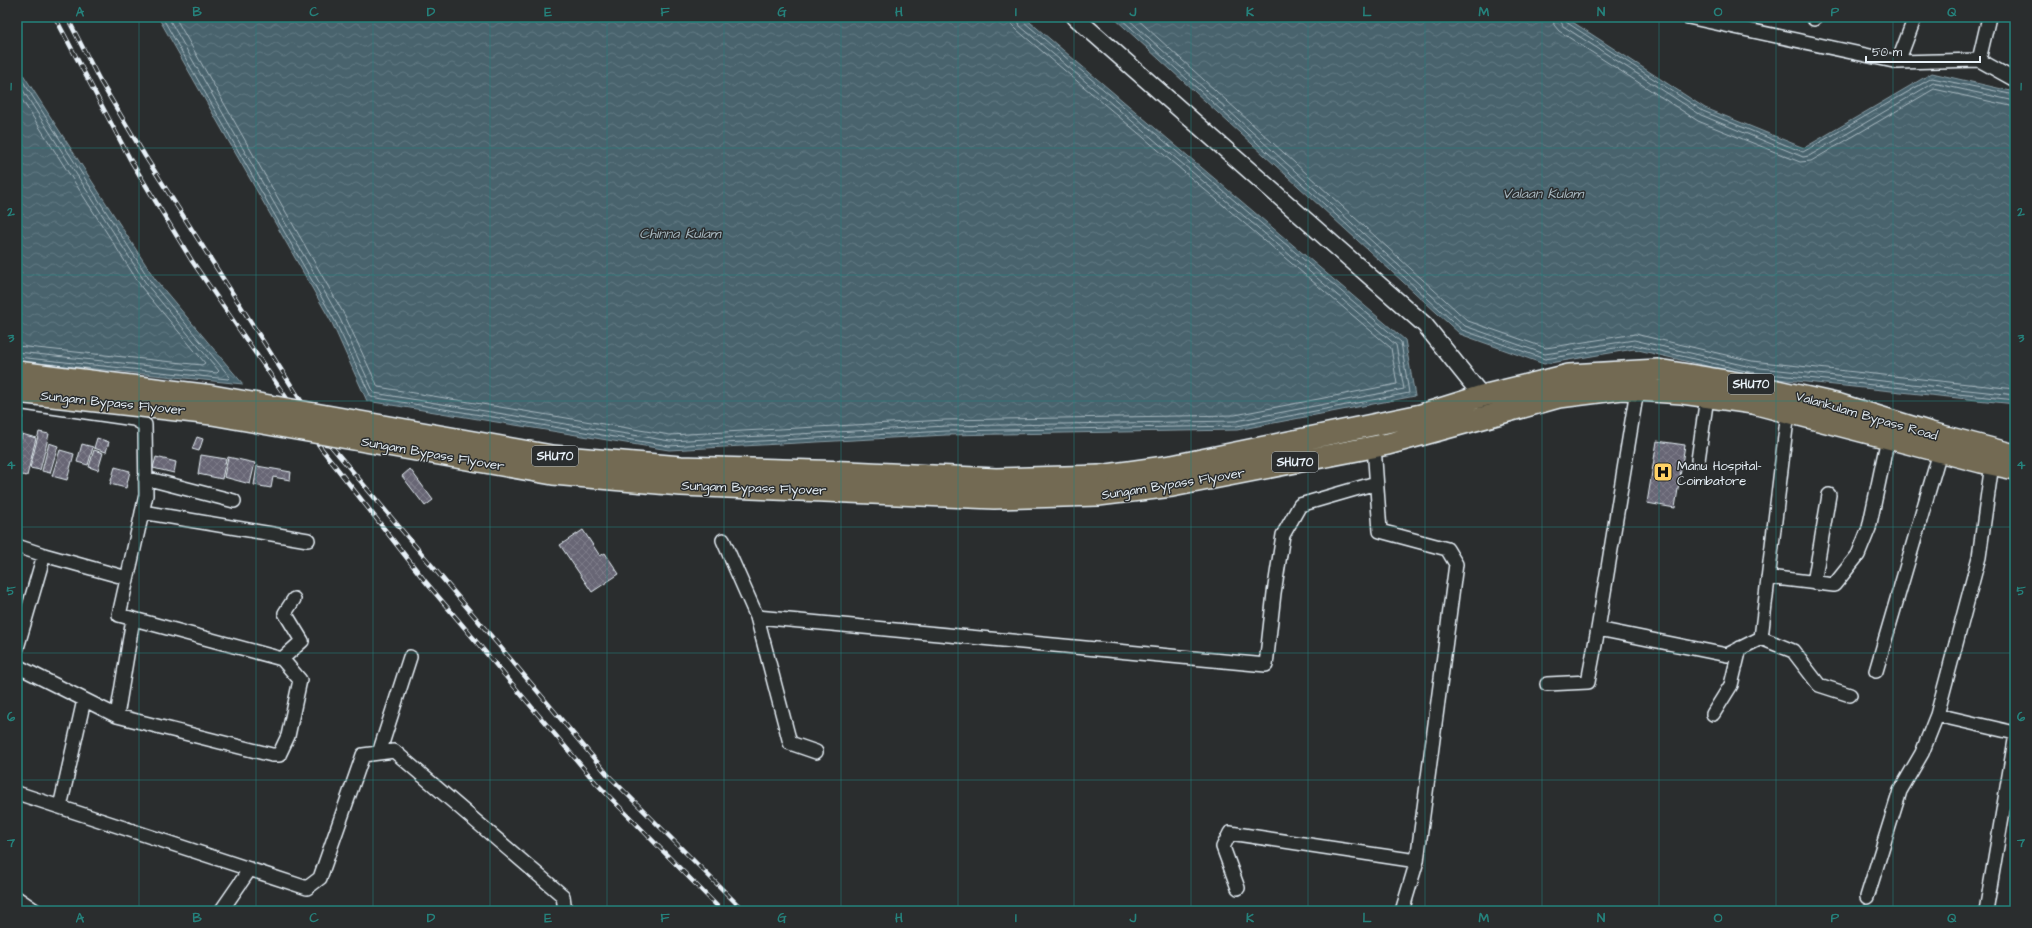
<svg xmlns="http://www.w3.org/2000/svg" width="2032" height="928" viewBox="0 0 2032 928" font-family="'Architects Daughter',sans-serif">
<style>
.water{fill:url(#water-waves);stroke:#889ca5}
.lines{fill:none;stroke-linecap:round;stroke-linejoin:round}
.shore{stroke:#a8b8c0;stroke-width:1}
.building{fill:url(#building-cross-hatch);stroke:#e8f1f8}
.minor-casing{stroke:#e8f1f8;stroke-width:16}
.tertiary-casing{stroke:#e8f1f8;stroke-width:19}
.primary-casing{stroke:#e8f1f8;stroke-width:24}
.minor{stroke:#2a2d2e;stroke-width:13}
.tertiary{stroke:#2a2d2e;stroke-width:16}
.primary{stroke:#736b52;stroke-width:21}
.rail-casing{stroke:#e8f1f8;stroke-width:4.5}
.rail{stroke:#2a2d2e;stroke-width:3;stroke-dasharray:9;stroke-linecap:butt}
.primary-bridge-casing{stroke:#e8f1f8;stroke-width:24;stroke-linecap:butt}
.primary-bridge{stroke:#736b52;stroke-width:21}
.grid{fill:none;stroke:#25827c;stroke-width:1;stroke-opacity:0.55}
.labels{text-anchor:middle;stroke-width:3;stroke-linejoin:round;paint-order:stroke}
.shield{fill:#2a2d2e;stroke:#afb6bb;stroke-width:1}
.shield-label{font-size:12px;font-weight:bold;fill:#e8f1f8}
.street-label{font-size:13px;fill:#e8f1f8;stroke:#2a2d2e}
.poi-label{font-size:13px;fill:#e8f1f8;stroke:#2a2d2e;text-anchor:start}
.water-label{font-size:14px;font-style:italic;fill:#a8b8c0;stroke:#2a2d2e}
.neatline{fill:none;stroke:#25827c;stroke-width:1.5}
.grid-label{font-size:13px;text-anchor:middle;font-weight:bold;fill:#25827c}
</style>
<defs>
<pattern id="water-waves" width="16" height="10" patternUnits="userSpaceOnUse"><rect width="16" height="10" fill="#48636d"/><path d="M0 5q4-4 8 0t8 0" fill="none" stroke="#627a83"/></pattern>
<pattern id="building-cross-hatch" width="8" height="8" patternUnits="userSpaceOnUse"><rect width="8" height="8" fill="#676674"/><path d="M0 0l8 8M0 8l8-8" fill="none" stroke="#7d7c89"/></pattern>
</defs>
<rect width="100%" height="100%" fill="#2a2d2e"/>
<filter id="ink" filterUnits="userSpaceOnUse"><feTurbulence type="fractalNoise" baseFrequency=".025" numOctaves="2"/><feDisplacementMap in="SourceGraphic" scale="8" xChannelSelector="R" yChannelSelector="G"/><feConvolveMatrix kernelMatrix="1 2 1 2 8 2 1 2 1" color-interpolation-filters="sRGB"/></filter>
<g filter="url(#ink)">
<path class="water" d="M158,17H1024L1405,340L1415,396L1237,430L946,435L669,450L367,401L332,323Z
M1113,17H1565L1705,108L1804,148L1932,73L2015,92V404L1749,376L1634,349L1544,364L1460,334Z
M17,65L155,279L243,384L17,361Z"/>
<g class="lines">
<path class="shore" d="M162,17L335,321L371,397L669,446L946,431L1237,426L1409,393L1401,342L1024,22L1022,17
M168,17L340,319L374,393L670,441L946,426L1236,421L1404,389L1396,345L1020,26L1017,17
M175,17L345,316L378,387L670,435L945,420L1235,415L1397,384L1391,348L1017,30L1012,25L1011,17
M1119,17L1462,330L1545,359L1634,345L1750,372L2015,400
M1126,17L1465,326L1545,354L1634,340L1751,367L2015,395
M1135,17L1468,321L1546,348L1635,334L1752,361L2015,389
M1553,17L1554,25L1559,31L1698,121L1800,162L1811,161L1934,89L2015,107
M1559,17L1563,26L1701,115L1803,157L1809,156L1933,83L2015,101
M1564,17L1566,22L1703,111L1803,152L1932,78L2015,95
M17,72L151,282L230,377L228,379L17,357
M17,81L147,285L219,371L217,373L17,352
M17,92L142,288L205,363L202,365L17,346"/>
</g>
<path class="building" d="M17,409H23L22,419L17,418Z
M39,432L49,434L40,470L30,468Z
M17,433L22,434L17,454Z
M22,434L36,438L27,476L17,474V455Z
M197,437L203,439L199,451L192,449Z
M97,438L109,442L106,452L94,448Z
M1657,441L1685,445L1675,508L1647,503Z
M49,443L58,446L50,473L42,471Z
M82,444L93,447L88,465L77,462Z
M60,450L74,454L67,480L52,476Z
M94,450L103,453L98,470L89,467Z
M201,455L226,459L222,479L198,474Z
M156,457L176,462L174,473L153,468Z
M228,457L255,463L250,484L224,477Z
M257,466L291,472L290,480L273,477L271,488L254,485Z
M115,467L130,471L126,488L110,484Z
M410,469L433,500L425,506L402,476Z
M583,530L600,556L605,553L619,574L592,592L560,545Z"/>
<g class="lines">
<defs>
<path id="minor" d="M1688,17L1898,62L1979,60L2015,80
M1814,17V19
M1979,60L1989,17
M1898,62L1915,17
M17,402L134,419L145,425L146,495L119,615L282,659L300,680L288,736L279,755H272L117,716L17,666
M1788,411L1761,638L1793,651L1819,685L1850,695
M1374,446L1380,531L1447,549L1456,564L1417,861L1402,911
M1698,460L1707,397
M145,478L234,501
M142,512L308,540
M723,540L757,617L790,743L816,752
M17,546L44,555
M1768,577L1834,585L1858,555L1869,528L1888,438
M1814,583L1829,495
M757,617L1266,665L1274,593L1283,535L1300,505L1376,483
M1598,629L1727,655L1761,638
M17,648L44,555L127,578
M282,659L302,641L285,613L294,599
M1876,671L1940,452
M1547,684L1588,682L1598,629L1637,390
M1713,714L1731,685L1740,648
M1937,715L2015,733
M117,716L133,619
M379,753L410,657
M17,793L307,888L320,878L363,755L394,751L563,896L565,911
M60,807L84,700
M1238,888L1223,847L1230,833L1417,861
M1867,897L1900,791L1922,753L1937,715L1979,557L1992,464
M17,898L36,911
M221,911L250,869
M1986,911L2015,740"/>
<path id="tertiary" d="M1075,17L1425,325L1482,396L1490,417"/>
<path id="primary" d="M1100,476L1172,466L1421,415L1482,396L1569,375L1658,370L1751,385L1840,405L1931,433L2015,455
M1098,495L1172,486L1388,444L1559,397L1622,389L1682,393L1753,403L1981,462L2015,469"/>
</defs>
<use href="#minor" class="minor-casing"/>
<use href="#tertiary" class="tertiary-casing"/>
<use href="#primary" class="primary-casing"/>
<use href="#minor" class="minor"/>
<use href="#tertiary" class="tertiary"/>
<use href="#primary" class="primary"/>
<defs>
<path id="rail" d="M55,17L131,161L192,261L321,448L425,581L596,783L722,911
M67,17L99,79L145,156L326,440L608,775L744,911"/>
</defs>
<use href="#rail" class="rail-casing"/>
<use href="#rail" class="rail"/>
<defs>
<path id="primary-bridge" d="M17,372L212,396L552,456L681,467L849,472L996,479L1100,476
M17,392L212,414L553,474L681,485L994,498L1098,495"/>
</defs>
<use href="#primary-bridge" class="primary-bridge-casing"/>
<use href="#primary-bridge" class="primary-bridge"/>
</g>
</g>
<path class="grid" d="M139,17V911M256,17V911M373,17V911M490,17V911M607,17V911M724,17V911M841,17V911M958,17V911M1074,17V911M1191,17V911M1308,17V911M1425,17V911M1542,17V911M1659,17V911M1776,17V911M1893,17V911M17,148H2015M17,275H2015M17,401H2015M17,527H2015M17,653H2015M17,780H2015"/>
<defs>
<symbol id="hospital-square" viewBox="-11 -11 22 22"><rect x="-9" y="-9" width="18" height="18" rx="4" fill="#ffd166" stroke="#2a2d2e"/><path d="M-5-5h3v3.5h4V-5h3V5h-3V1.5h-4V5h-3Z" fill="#111"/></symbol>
</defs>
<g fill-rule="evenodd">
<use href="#hospital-square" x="1652" y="461" width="22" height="22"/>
</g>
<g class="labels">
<g class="shield">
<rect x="1728" y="374" width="46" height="20" rx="3"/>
<rect x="532" y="446" width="46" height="20" rx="3"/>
<rect x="1272" y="452" width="46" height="20" rx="3"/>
</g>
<g class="shield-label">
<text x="1751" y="388">SHU70</text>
<text x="555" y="460">SHU70</text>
<text x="1295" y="466">SHU70</text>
</g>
<g class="street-label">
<text transform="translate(113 402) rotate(6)" y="5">Sungam Bypass Flyover</text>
<text transform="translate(1867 415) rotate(16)" y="5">Valankulam Bypass Road</text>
<text transform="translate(433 453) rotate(10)" y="5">Sungam Bypass Flyover</text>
<text transform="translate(1173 483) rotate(-9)" y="5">Sungam Bypass Flyover</text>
<text transform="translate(754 487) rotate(2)" y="5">Sungam Bypass Flyover</text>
</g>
<g class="poi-label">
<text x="1677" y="470">Manu Hospital-<tspan x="1677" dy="15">Coimbatore</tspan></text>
</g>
<g class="water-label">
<text x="1543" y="198">Valaan Kulam</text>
<text x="680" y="238">Chinna Kulam</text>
</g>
</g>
<rect width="2032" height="928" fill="none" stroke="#2a2d2e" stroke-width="44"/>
<path d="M1866 56v6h114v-6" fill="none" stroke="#e8f1f8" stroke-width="2"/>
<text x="1872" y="56" font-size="12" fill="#e8f1f8" stroke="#2a2d2e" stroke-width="3" paint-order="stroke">50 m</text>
<rect x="22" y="22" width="1988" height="884" class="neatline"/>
<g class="grid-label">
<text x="80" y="16">A</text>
<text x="197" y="16">B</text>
<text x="314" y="16">C</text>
<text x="431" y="16">D</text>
<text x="548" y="16">E</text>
<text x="665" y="16">F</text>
<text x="782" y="16">G</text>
<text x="899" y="16">H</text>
<text x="1016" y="16">I</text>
<text x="1133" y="16">J</text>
<text x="1250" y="16">K</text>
<text x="1367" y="16">L</text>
<text x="1484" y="16">M</text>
<text x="1601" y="16">N</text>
<text x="1718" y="16">O</text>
<text x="1835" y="16">P</text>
<text x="1952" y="16">Q</text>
<text x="11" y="90">1</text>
<text x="2021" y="90">1</text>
<text x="11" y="216">2</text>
<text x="2021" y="216">2</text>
<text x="11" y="342">3</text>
<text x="2021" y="342">3</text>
<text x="11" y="469">4</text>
<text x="2021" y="469">4</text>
<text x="11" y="595">5</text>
<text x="2021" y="595">5</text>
<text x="11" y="721">6</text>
<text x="2021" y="721">6</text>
<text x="11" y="847">7</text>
<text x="2021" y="847">7</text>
<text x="80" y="922">A</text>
<text x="197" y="922">B</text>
<text x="314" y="922">C</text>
<text x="431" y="922">D</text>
<text x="548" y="922">E</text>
<text x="665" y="922">F</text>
<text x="782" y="922">G</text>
<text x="899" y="922">H</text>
<text x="1016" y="922">I</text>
<text x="1133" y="922">J</text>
<text x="1250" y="922">K</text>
<text x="1367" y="922">L</text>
<text x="1484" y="922">M</text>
<text x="1601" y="922">N</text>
<text x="1718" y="922">O</text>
<text x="1835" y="922">P</text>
<text x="1952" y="922">Q</text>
</g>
</svg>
